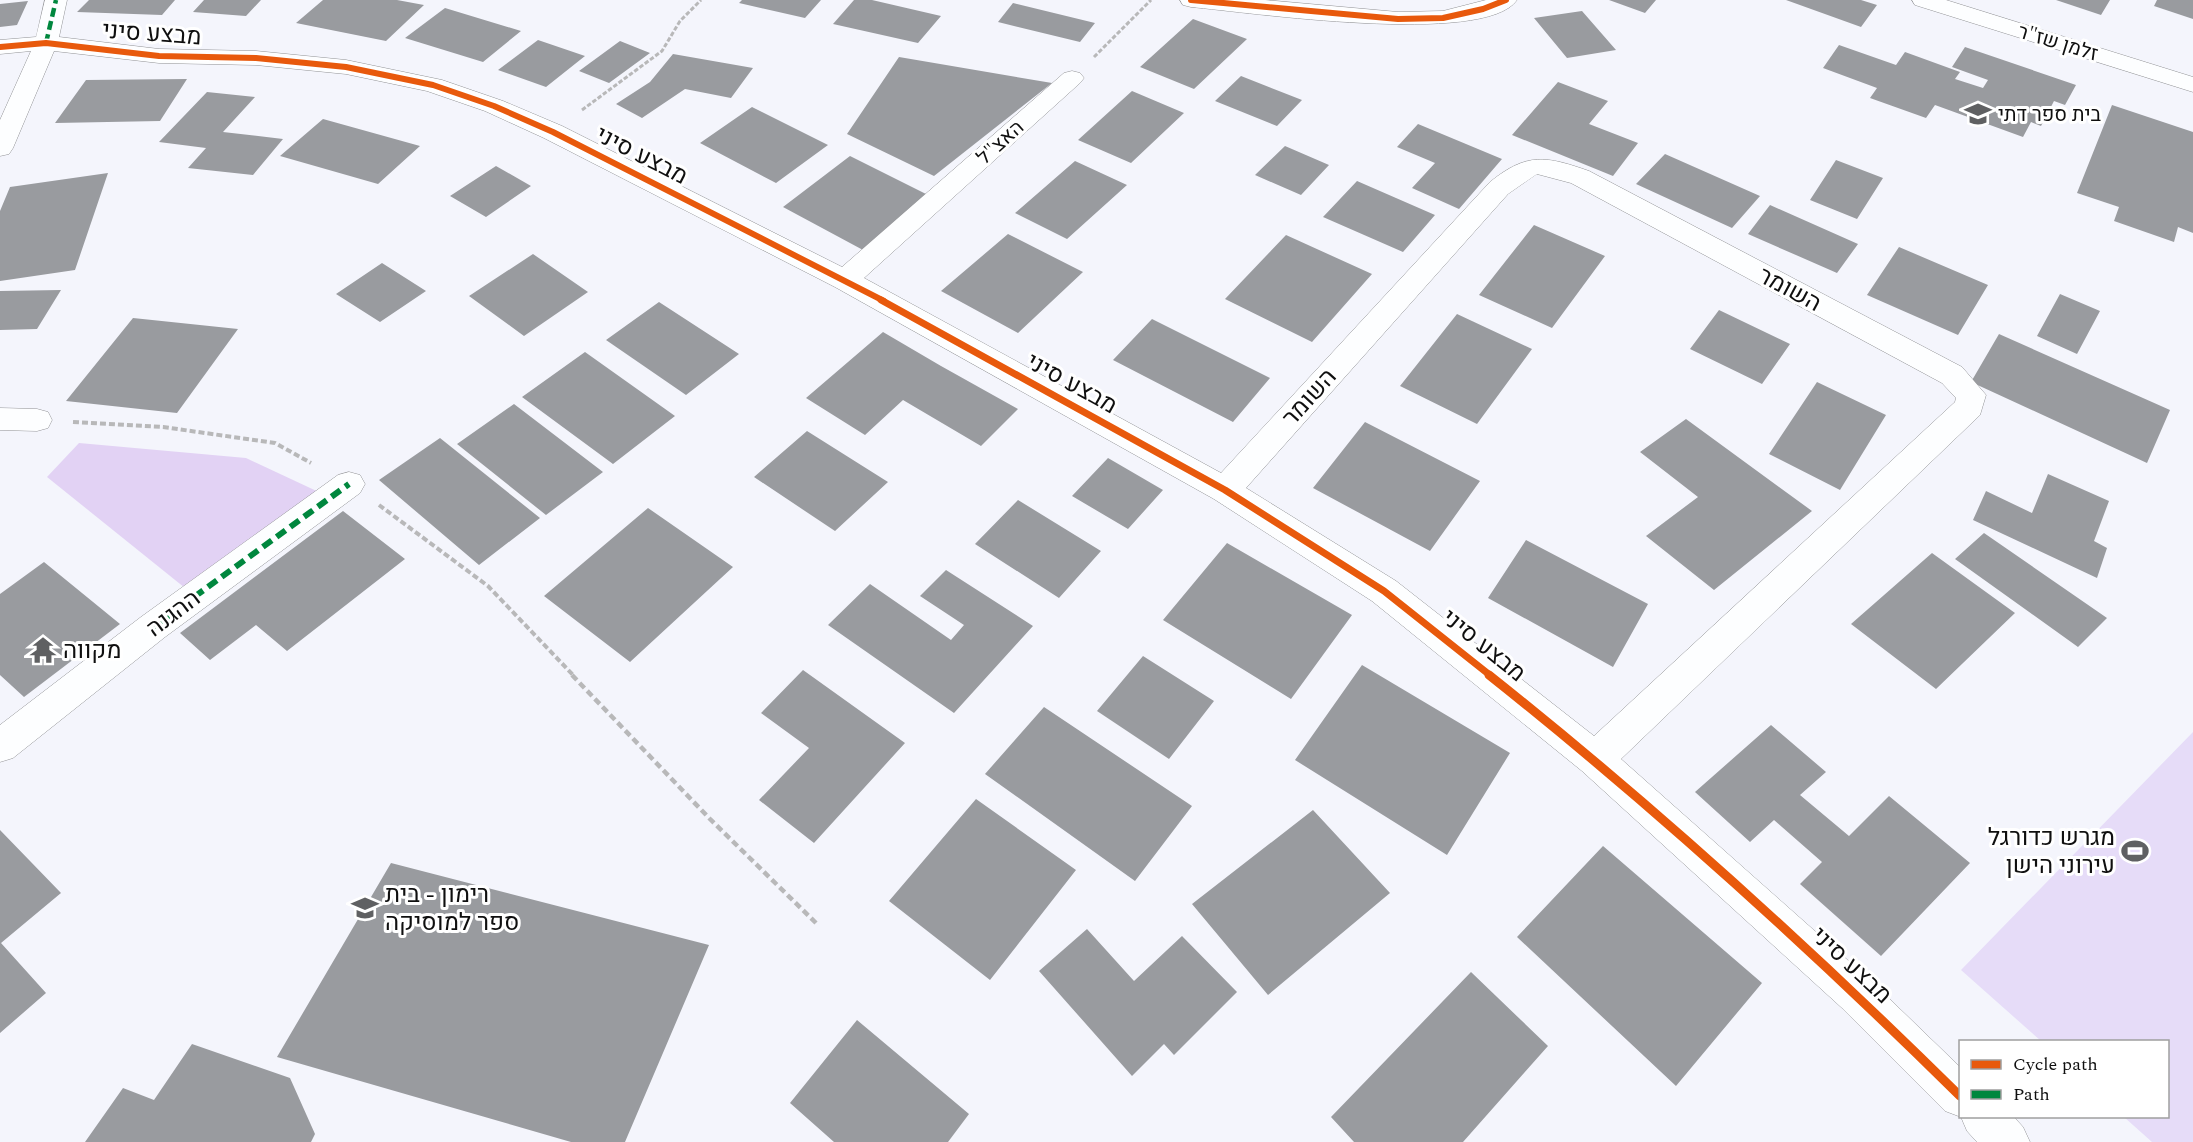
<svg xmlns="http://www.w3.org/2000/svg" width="2193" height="1142" viewBox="0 0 2193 1142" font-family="Spectral,Heebo,serif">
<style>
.green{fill:#e2d2f4}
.pitch{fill:#e6dcf8}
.building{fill:#999b9f}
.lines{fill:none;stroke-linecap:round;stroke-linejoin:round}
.minor-casing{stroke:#929396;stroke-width:1}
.path-far2{stroke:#b8b8b9;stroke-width:3;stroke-dasharray:4.5 2;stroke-linecap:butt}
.path-far1{stroke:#b8b8b9;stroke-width:4;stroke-dasharray:6 3;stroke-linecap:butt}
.path{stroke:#b8b8b9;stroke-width:4.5;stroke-dasharray:7 4;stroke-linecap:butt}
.minor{fill:#fdfeff;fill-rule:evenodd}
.quiet-far1{stroke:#00873e;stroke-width:4.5;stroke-dasharray:9 4.5;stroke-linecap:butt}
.quiet{stroke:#00873e;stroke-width:6;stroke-dasharray:11 6;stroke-linecap:butt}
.cycleway-far2-casing{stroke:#fff;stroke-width:9}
.cycleway-far1-casing{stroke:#fff;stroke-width:10}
.cycleway-casing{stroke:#fff;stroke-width:13}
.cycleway-far2{stroke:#e8590c;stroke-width:6}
.cycleway-far1{stroke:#e8590c;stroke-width:7}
.cycleway{stroke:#e8590c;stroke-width:9}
.labels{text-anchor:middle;stroke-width:6;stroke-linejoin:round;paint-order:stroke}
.far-street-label{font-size:20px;fill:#0f0f0f;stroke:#fff}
.far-poi-label{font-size:20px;fill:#0f0f0f;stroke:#fff;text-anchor:start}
.street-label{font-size:24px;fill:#0f0f0f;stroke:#fff}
.poi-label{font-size:24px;fill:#0f0f0f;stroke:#fff;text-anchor:start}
</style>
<rect width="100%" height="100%" fill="#f4f5fc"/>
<path class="green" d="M79,443L246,458L323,494L190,592L47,477Z"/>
<path class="pitch" d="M2193,732V1142H2152L2124,1117L2168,1116V1042L2041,1041L1961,970Z"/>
<path class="building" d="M89,0H175L162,15L77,12Z
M204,0H261L246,16L193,12Z
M323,0H397L424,5L386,41L296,23Z
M742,0H821L805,18L739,3Z
M854,0H872L941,16L918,43L833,24Z
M1609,0H1656L1645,13Z
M1786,0H1861L1877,5L1861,27Z
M2056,0H2110L2101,15Z
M2157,0H2193V19L2154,6Z
M28,1L17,25L0,27V4Z
M1013,3L1095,23L1080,42L998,22Z
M445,8L521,31L483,62L405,38Z
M1582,11L1616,50L1567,58L1534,18Z
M1193,19L1247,39L1194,89L1140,67Z
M538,40L585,56L546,87L498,70Z
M620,41L650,53L609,83L579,71Z
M1839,45L1896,65L1905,52L1960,72L1955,79L1983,88L1988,80L1952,67L1965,47L2076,85L2065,105L2054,101L2041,126L2031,122L2023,137L1935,105L1926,118L1870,98L1877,88L1823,68Z
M673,54L753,68L731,98L685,89L642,118L616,104L650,82Z
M899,57L1052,83L934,176L847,134Z
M1241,76L1302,100L1277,126L1215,101Z
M187,79L160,121L55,123L86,80Z
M1558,82L1608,101L1589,124L1638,143L1613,176L1512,135Z
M1132,91L1184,113L1131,163L1078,140Z
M207,92L255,97L223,132L283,139L253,175L188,168L206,148L159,142Z
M2112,105L2193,132V233L2178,227L2174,242L2114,221L2119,207L2077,193Z
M752,107L828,145L776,183L700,143Z
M323,119L420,146L378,184L280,156Z
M1418,124L1502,159L1459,209L1412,188L1435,163L1397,147Z
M1285,146L1329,165L1301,195L1255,175Z
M1665,154L1760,196L1732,228L1636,184Z
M850,156L930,196L863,250L783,207Z
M1836,160L1883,178L1857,219L1810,200Z
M1075,161L1127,185L1067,239L1015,213Z
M496,166L531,186L486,217L450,196Z
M108,173L75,270L0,281V211L10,187Z
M1357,181L1435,215L1403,252L1323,217Z
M1770,205L1858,244L1837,273L1748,234Z
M1534,225L1605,256L1552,328L1479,295Z
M1008,234L1083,272L1018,333L941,291Z
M1286,235L1372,274L1312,342L1225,299Z
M1899,247L1988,285L1958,335L1867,295Z
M533,254L588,292L524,336L469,296Z
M382,263L426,291L380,322L336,294Z
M61,290L37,329L0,330V291Z
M2060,294L2100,311L2077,354L2037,336Z
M659,302L739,354L686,395L606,340Z
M1719,310L1790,344L1762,384L1690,349Z
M1457,314L1532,349L1477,424L1400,386Z
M133,318L238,329L177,413L66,401Z
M1152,319L1270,378L1233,422L1113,360Z
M883,332L941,366L1018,409L981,446L903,400L865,435L806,398Z
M1999,334L2170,410L2147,463L1971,382Z
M585,352L675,416L613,464L522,397Z
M1817,382L1886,415L1840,490L1769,454Z
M514,404L603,472L546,515L457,444Z
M1686,419L1812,511L1714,590L1646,536L1698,497L1640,452Z
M1365,422L1480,481L1430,551L1313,488Z
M807,431L888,482L835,531L754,477Z
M440,438L540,518L479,565L379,480Z
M1108,458L1163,490L1128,529L1072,496Z
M2048,474L2109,501L2094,541L2107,548L2097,578L1973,520L1986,491L2032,513Z
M1018,500L1101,551L1059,598L975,544Z
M648,508L733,567L630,662L544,596Z
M343,511L405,559L287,651L256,625L210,660L180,633Z
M1984,533L2107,618L2078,647L1955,559Z
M1526,540L1648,604L1613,667L1488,598Z
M1227,543L1352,615L1291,699L1163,620Z
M1932,553L2015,613L1936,689L1851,624Z
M44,562L120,624L24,697L0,675V594Z
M946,570L1033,626L954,713L828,625L870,584L951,640L964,625L920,596Z
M1143,656L1214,701L1169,759L1097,711Z
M1362,665L1510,753L1447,855L1295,760Z
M803,670L905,743L814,843L759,800L809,748L761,713Z
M1044,707L1192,806L1135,881L985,774Z
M1771,725L1826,772L1800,795L1849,836L1889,796L1970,863L1881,956L1800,884L1822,862L1774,820L1750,842L1695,792Z
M976,799L1076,870L990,980L889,901Z
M1313,810L1390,893L1268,995L1192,904Z
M0,830L61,893L1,943L46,993L0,1033Z
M1603,846L1762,983L1676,1086L1517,937Z
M391,863L709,945L625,1142H571L277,1057Z
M1087,929L1134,981L1182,936L1237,992L1174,1055L1164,1044L1132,1076L1039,971Z
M1471,972L1548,1046L1463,1142H1354L1331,1117Z
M857,1020L969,1114L948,1142H834L790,1103Z
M192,1044L290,1078L315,1134L311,1142H85L123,1088L154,1100Z"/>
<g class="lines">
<defs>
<path id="minor" d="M45,0H67L59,37L159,49L256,51L346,60L442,80L503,101L562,126L842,267L1064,73L1072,71L1080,73L1084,78L1080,83L864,278L1221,473L1490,182C1527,152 1546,156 1589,171L1962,367L1986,395L1980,415L1621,759L1870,980L1960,1067V1116H2013L2023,1127L2030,1142H1977L1967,1131L1961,1117L1945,1111L1842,1008L1582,771L1372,601L1214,499L835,287L544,138L485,111L427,91L346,74L256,65L159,63L54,51L13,148L9,154L0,156V120L31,51L0,54V40L36,37ZM1537,174L1571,183L1942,383L1956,398L1955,402L1594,736L1396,581L1246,488L1508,194Z
M1180,0H1265L1398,12L1443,11L1486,0H1517C1485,47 1247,12 1191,7L1183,5Z
M1912,0H1946L2193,77V92L1915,5Z
M0,408L37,409L48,412L52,420L48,428L37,431L0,430Z
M349,472L360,475L365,484L360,493L165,637L13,758L0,762V725L141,617L338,475Z"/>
</defs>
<use href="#minor" class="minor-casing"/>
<path class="path-far2" d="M1094,57L1151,0
M582,110L662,51L680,21L701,0"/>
<path class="path-far1" d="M73,422L163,427L275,443L311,463
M379,505L488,586L574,676"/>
<path class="path" d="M572,675L710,819L816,923"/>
<use href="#minor" class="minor"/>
<path class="quiet-far1" d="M46,43L56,0"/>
<path class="quiet" d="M153,627L349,484"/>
<defs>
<path id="cycleway-far2" d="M1191,0L1398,19L1443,18L1483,9L1506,0
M0,47L46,43L159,56L256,58L346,67L433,85L494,106L553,132L884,301"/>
<path id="cycleway-far1" d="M881,300L1225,490L1384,591L1491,676"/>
<path id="cycleway" d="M1489,675C1654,806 1810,948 1960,1096"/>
</defs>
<use href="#cycleway-far2" class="cycleway-far2-casing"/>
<use href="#cycleway-far1" class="cycleway-far1-casing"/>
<use href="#cycleway" class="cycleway-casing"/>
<use href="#cycleway-far2" class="cycleway-far2"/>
<use href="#cycleway-far1" class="cycleway-far1"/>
<use href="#cycleway" class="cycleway"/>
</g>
<defs>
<symbol id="school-bare" viewBox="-9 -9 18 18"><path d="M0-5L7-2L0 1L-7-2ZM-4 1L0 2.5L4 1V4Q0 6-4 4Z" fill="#5f6062" stroke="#fff" stroke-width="2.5" paint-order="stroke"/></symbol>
<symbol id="temple-bare" viewBox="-9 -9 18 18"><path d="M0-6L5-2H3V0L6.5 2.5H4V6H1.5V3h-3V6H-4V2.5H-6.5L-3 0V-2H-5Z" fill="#5f6062" stroke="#fff" stroke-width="2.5" paint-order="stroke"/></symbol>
<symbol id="stadium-bare" viewBox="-9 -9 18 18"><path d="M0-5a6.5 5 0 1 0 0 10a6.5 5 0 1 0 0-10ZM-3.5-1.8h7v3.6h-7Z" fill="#5f6062" stroke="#fff" stroke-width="2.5" paint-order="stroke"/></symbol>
</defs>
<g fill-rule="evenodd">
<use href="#school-bare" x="1959" y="95" width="38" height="38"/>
<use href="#temple-bare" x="24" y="631" width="38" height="38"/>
<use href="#stadium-bare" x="2116" y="832" width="38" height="38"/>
<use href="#school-bare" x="346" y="889" width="38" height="38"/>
</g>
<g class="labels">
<g class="far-street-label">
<text transform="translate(2058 42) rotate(17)" y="7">זלמן שז"ר</text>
<text transform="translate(1000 142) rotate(-42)" y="7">האצ"ל</text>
</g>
<g class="far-poi-label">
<text x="1998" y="121">בית ספר דתי</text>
</g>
<g class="street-label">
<text transform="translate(152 33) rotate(4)" y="8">מבצע סיני</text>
<text transform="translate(642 155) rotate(27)" y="8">מבצע סיני</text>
<text transform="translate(1790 289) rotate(28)" y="8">השומר</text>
<text transform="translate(1072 383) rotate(29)" y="8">מבצע סיני</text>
<text transform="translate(1309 397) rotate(-48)" y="8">השומר</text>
<text transform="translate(173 613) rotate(-37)" y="8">ההגנה</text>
<text transform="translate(1484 645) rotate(39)" y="8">מבצע סיני</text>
<text transform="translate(1852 965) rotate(43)" y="8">מבצע סיני</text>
</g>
<g class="poi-label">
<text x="63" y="658">מקווה</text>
<text x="2115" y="845" text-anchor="end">מגרש כדורגל<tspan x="2115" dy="28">עירוני הישן</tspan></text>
<text x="385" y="902">רימון - בית<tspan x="385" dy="28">ספר למוסיקה</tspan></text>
</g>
</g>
<rect x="1959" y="1040" width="210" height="78" fill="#ffffff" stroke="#9f9f9f" stroke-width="1.5"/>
<rect x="1971" y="1060" width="30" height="9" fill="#e8590c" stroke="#9f9f9f" stroke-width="1.5"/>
<text x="2013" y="1070" font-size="18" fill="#0f0f0f">Cycle path</text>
<rect x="1971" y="1090" width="30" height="9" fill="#00873e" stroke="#9f9f9f" stroke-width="1.5"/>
<text x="2013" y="1100" font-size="18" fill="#0f0f0f">Path</text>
</svg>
